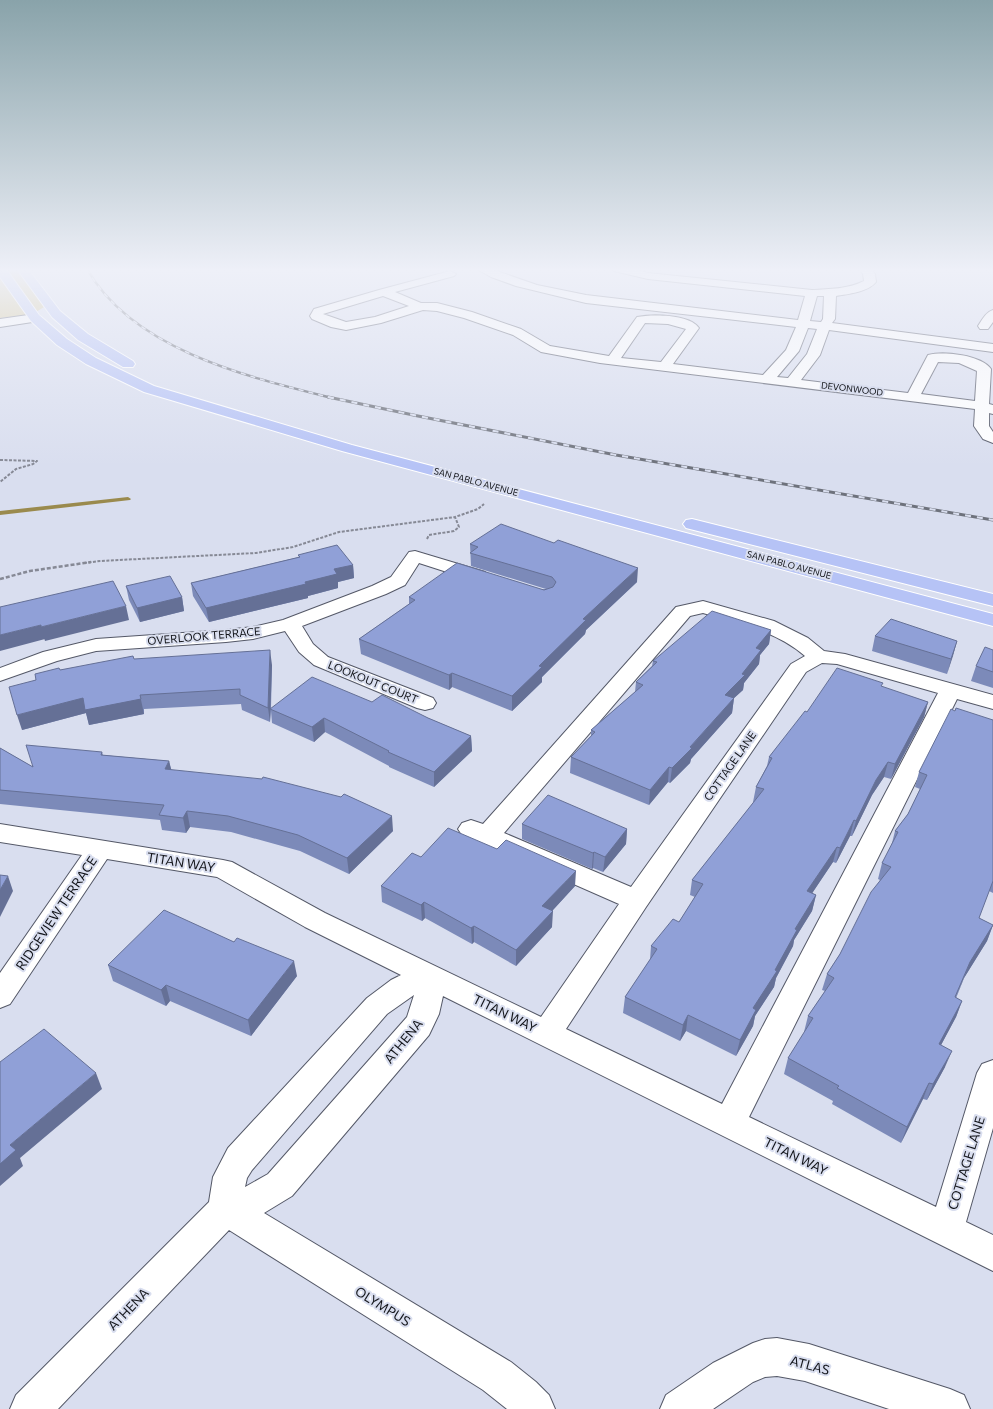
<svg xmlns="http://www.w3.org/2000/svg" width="993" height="1409" viewBox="0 0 993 1409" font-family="Commissioner,sans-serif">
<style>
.green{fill:#d4c48a}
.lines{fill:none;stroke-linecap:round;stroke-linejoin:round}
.stream{fill:#9a8a4d;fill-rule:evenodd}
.minor-casing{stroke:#545867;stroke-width:2}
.major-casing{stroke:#fff;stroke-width:2}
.path-far1{stroke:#868995;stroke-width:2;stroke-dasharray:3 1.5;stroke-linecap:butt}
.path{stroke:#868995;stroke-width:2.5;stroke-dasharray:4 2;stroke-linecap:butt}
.minor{fill:#fff;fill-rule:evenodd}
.major{fill:#b6c3f6;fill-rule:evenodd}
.rail-far1-casing{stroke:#6e727c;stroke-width:2.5}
.rail-casing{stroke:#6e727c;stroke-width:3}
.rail-far1{stroke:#d9deef;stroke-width:1.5;stroke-dasharray:5;stroke-linecap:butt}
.rail{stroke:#d9deef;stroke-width:2;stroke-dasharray:6;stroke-linecap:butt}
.wall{fill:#7c8ab9}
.shaded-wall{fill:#657096}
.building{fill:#90a0d7;stroke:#657096}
.labels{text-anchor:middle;stroke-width:4;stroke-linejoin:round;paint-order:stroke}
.far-street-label{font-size:9px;fill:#13151a;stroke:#d9deef}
.street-label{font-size:11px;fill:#13151a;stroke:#d9deef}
.near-street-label{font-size:13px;fill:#13151a;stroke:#d9deef}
</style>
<rect width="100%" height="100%" fill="#d9deef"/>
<path class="green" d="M0,269H20L49,304L31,315L0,318Z"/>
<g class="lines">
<path class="stream" d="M128,497L131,499L130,500L0,515V511Z"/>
<defs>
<path id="minor" d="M477,269H491L537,285L586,295L798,320L805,296L648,279L614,271L613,269H633L648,273L812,290C830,289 848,289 864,281L863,274L860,269H871L875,274L876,282C868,292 848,294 836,296L835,319L832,323L993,344V352L829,330L820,355L801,380L908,393L928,355C944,351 981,355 991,369L989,404L993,405V414L989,413V426L993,432V443L983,439L974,426L975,409L600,363L541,352L513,335L464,318L437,311L423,310L381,323L346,330L331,327L312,319L310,316L314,309L379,290L450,271L456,274L454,276L395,292L421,303H437L472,312L521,329L550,346L609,356L637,317C652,314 690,314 699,328L673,364L763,375L786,350L796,327L586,303L516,286L491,277ZM383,296L409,306L375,317L346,322L323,314ZM817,296H824L823,319L821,322L810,321ZM645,323L668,324L686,329L661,362L621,358ZM808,328L817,329L807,354L788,378L777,377L799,351ZM938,362L959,363L977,371L975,401L921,394Z
M993,310V322L988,329H980L978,326C982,320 986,312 993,310Z
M35,314L39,315L41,318L39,321L0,327V319Z
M415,551L485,572L487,576L485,580L478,582L419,563L405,585L386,594L302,626L313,644L328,657L433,698L436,703L433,708L425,710L417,708L314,665L299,652L285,631L253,639L226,642L96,651L57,661L0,681V668L43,652L96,639L226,630L253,627L283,620L372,586L391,577L409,552Z
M703,601L774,621L808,638L824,651L845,654L993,695V709L957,699L749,1117L936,1207L977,1073L982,1064L993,1060V1128L966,1222L993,1235V1271L443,996L439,1014L429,1035L292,1196L264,1213L511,1362L536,1382L549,1395L555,1409H507L483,1390L229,1230L58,1409H10L16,1395L209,1202L213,1177L228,1148L367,998L391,980L401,975L305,927L217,877L107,859L10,1004L0,1008V973L82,855L0,842V824L223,860L232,862L325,913L541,1017L619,904L462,835L458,829L462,823L471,820L483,824L676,607ZM703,613C738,623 776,631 805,656L791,664L631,887L504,833L690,616ZM822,663L837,664L938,693L722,1104L566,1029L646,907L806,672ZM414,995L407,1017L268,1174L245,1187L247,1178L252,1170L387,1014Z
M777,1338L809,1344L950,1389L964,1395L970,1409H889L805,1381L777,1376L765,1377L753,1382L713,1409H660L666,1395L713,1363L753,1343L765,1339Z"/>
<path id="major" d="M0,269H6L39,315L67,339L96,358L154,386L352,445L993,614V626L342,451L144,392L86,364L57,345L31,321L0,277Z
M17,269H28L60,311L88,334L133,361L135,364L133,367H123L78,340L52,317Z
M692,519L993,594V606L686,528L683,524L686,520Z"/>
</defs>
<use href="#minor" class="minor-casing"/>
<use href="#major" class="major-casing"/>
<path class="path-far1" d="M0,460L37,461L33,464L16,469L0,482
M427,539L429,535L454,531L459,527L455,517L478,509L484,504
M84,563L100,561L256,553L293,547L339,532L455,517"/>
<path class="path" d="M0,579L30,571L91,562"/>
<use href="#minor" class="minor"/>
<use href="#major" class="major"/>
<defs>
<path id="rail-far1" d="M87,269C133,350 248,377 332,398"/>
<path id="rail" d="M328,397L418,416L616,455L993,520"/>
</defs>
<use href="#rail-far1" class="rail-far1-casing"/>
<use href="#rail" class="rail-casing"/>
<use href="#rail-far1" class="rail-far1"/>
<use href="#rail" class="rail"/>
</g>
<path class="wall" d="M470,544L637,582L586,630L585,634L542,677V682L512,711L452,687L449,690L361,654L359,639L409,604V597L546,589L471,566Z
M298,555L353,565L354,578L338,582V588L308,596V598L209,622L193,596L191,583L299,557Z
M126,586L182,597L184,611L140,622L129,600Z
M771,630L769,644L760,655L759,664L744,683L743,690L734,698L732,713L691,759L690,763L670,783L668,782L649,805L570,773L571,757L591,736V730L635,692L636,682L652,666L653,661Z
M875,636L957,641L947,674L872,651Z
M993,650V688L971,681L976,666Z
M134,659L272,665L271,708L372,702L428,718L471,736L472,751L434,787L389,767V766L325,732L314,742L272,723L271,711L270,722L242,710L241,704L144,709V714L89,725L86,713L22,730L36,680L60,670Z
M882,687L928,702L924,717L891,779L884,777L872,795L852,836H850L836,863L833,862L812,893L816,895L812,911L794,940L793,946L776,978L774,987L755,1016L753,1026L736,1056L686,1031L680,1041L623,1013L625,997L650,960L651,946L679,922L695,897L690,895L692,880L754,802H753L756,787L767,766L769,757L807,712Z
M955,711L993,720V893L989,891L979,918L993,925L987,941L964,978L956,998L962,1001L956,1017L941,1045L945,1067L927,1100L923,1099L901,1143L832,1104L833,1101L784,1074L788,1058L805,1032H804L808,1016L825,991L822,990L827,974L840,954L880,880L878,879L882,863L891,847L895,831L908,814L920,789L915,787L919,772Z
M0,748L33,767L102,752L103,755L169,761L171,770L393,831L349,874L300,851L231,832L190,827L186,833L162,830L160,820L0,804Z
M522,824L627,829L626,844L603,872L593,868L592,869L522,839Z
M421,857L575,886L552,911V927L516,966L474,942L472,944L425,918L422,921L382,902L381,886Z
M108,965L297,976L251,1036L170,1001L166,1006L113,981Z"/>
<path class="shaded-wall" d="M353,565L354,578L338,582V588L308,596V598L209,622L206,608L305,582L334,569Z
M638,568L637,582L586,630L585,634L542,677V682L512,711V696L539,666L583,619Z
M182,597L184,611L140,622L137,608Z
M126,606L129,620L45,641L41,627Z
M41,625L45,639L0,651V635Z
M771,630L769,644L760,655L759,664L744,683L743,690L722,709L725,695L742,674L756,648Z
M957,641L953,656L947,674L951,659Z
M270,650L272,665L270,722L268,708Z
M452,673V687L449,690V675Z
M140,695L144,714L89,725L86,713L22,730L17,715L83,698Z
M734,698L732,713L691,759L690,763L670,783L672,768Z
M928,702L924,717L891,779L895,764Z
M324,718L325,732L314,742L312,727Z
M471,736L472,751L434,787V772Z
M169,761L173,776L165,769Z
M888,762L884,777L872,795L852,836L856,821L876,780Z
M669,767L668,782L649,805L650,790Z
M187,811L190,827L186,833L183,818Z
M392,816L393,831L349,874L347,858Z
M854,820L850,836L836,863L840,848Z
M627,829L626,844L603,872L605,857Z
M837,847L833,862L803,907L807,891Z
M594,852L593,868L592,869L593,853Z
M576,871L575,886L542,922V906Z
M8,876L13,891L0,917V890Z
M816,895L812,911L794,940L793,946L776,978L774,987L755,1016L753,1026L736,1056L740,1040L753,1008L775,970L795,929Z
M424,902L425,918L422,921L421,905Z
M553,911L552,927L516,966V950Z
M993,925L987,941L964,978L950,1013L970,962Z
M474,926V942L472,944L471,928Z
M294,961L297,976L251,1036L248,1020Z
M166,985L170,1001L166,1006L161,990Z
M962,1001L956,1017L933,1060L939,1044Z
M688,1015L686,1031L680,1041L683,1025Z
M952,1051L945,1067L927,1100L933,1084Z
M96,1073L102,1089L20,1158L23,1166L0,1186V1164L10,1145Z
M929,1083L923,1099L901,1143L907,1127Z"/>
<path class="building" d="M501,524L554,543L558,540L638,568L583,619L586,620L539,666L542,667L512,696L452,673L449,675L359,639L415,600L409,597L457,563L544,590L553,587L556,582L552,577L470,553L478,547L470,544Z
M337,545L353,565L334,569L337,574L305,582L306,584L206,608L191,583L300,557L298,555Z
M170,576L182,597L137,608L126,586Z
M113,581L126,606L41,627V625L0,635V607Z
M712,611L771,630L756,648L761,650L742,674L745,675L725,695L734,698L690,747L692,748L672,768L669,767L650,790L571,757L595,732L591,730L643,685L636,682L657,662L653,661Z
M891,619L957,641L951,659L875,636Z
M985,647L993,650V672L976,666Z
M270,650L268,708L240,695V689L140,695L141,699L85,710L83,698L17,715L9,687L36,680L35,674L59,668L60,670L133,656L134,659Z
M837,668L883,683L881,686L928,702L895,764L888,762L876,780L856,821L854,820L840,848L837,847L807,891L816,895L795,929L797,930L775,970L777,971L753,1008L756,1010L740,1040L688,1015L683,1025L625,997L657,949L651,946L673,919L679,922L703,884L692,880L764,789L756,787L772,758L769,757L805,711L807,712Z
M312,677L372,702L382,695L428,718L471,736L434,772L388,752L389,751L324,718L312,727L270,709Z
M956,708L993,720V881L979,918L993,925L970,962L955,997L962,1001L939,1044L952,1051L933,1084L929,1083L907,1127L837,1088L839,1086L788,1058L813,1018L808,1016L834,978L827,974L840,954L871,892L891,867L882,863L898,832L895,831L908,814L927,775L919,772L951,709L955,711Z
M26,745L102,752L101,755L169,761L165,769L262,779L263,777L341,797L344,794L392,816L347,858L298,835L228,816L187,811L183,818L159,815L164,805L0,790V748L33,767Z
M548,795L627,829L605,857L594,852L593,853L522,824Z
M448,828L497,849L506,840L576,871L542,906L553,911L516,950L474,926L471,928L424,902L421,905L381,886L412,853L421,857Z
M0,875L8,876L0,890Z
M164,910L234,942L237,938L294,961L248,1020L166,985L161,990L108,965Z
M44,1029L96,1073L10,1145L16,1150L0,1164V1062Z"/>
<linearGradient id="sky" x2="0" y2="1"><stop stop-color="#89a3aa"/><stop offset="0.58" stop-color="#eef0f8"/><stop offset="1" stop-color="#eef0f8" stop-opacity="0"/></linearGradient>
<rect width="993" height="466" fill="url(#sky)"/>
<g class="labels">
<g class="far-street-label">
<text transform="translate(852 389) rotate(7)" y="3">DEVONWOOD</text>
<text transform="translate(476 482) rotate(15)" y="3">SAN PABLO AVENUE</text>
<text transform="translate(789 565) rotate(15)" y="3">SAN PABLO AVENUE</text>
</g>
<g class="street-label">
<text transform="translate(204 636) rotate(-5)" y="4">OVERLOOK TERRACE</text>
<text transform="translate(373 682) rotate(22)" y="4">LOOKOUT COURT</text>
<text transform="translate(730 766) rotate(-55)" y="4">COTTAGE LANE</text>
</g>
<g class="near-street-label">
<text transform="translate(181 862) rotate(9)" y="5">TITAN WAY</text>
<text transform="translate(56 913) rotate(-56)" y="5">RIDGEVIEW TERRACE</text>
<text transform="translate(505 1013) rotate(26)" y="5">TITAN WAY</text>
<text transform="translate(403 1041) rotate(-51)" y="5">ATHENA</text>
<text transform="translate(796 1156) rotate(26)" y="5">TITAN WAY</text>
<text transform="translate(966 1163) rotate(-73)" y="5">COTTAGE LANE</text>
<text transform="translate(383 1306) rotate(32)" y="5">OLYMPUS</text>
<text transform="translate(128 1309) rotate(-46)" y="5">ATHENA</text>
<text transform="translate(810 1365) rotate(15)" y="5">ATLAS</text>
</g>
</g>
</svg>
